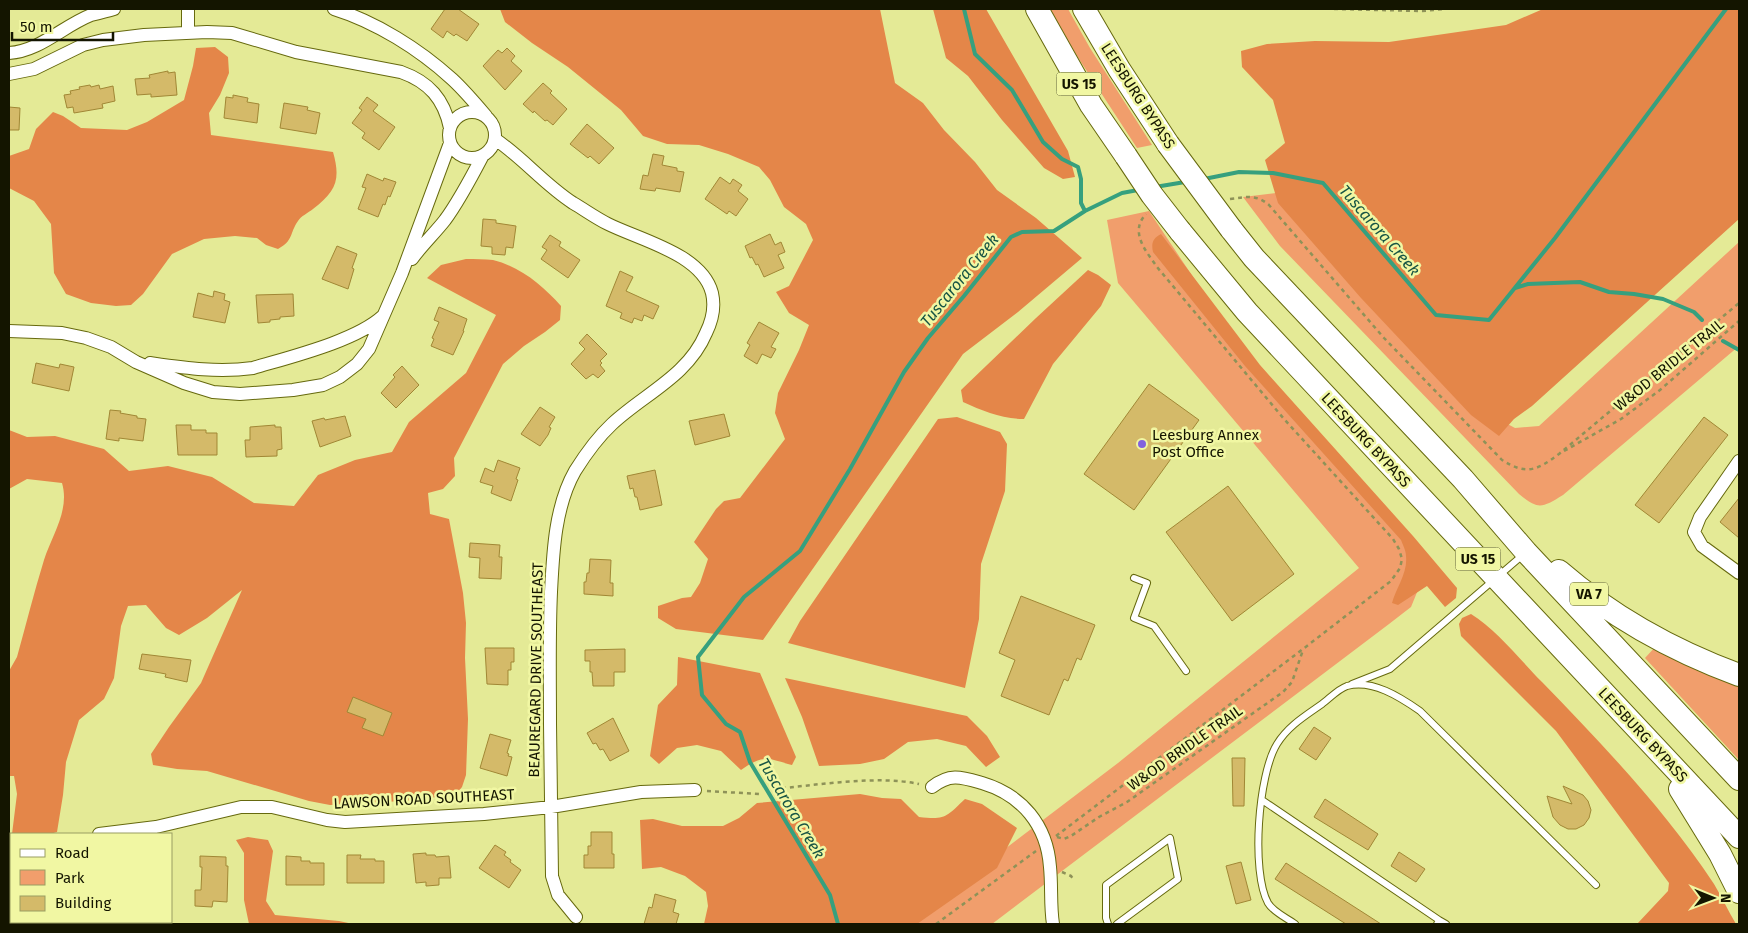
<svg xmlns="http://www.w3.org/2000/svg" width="1748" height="933" viewBox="0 0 1748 933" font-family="'Fira Sans',sans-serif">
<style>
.green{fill:#f19e6c}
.forest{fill:#e48649}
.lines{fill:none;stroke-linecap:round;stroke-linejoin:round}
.stream{stroke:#36a07e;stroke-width:4}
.building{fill:#d4ba69;stroke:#a18735}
.lane-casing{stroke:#66690e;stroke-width:8}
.street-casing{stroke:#66690e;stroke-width:14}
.highway-casing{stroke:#66690e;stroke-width:24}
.path{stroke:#8e9258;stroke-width:2.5;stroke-dasharray:4 4;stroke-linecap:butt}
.lane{stroke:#fff;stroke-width:6}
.street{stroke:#fff;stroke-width:12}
.highway{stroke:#fff;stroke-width:22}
.highway-bridge-casing{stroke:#66690e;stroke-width:24;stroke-linecap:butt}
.highway-bridge{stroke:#fff;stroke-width:22}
.poi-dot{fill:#8263de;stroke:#f1f7a3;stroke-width:2}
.labels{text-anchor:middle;stroke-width:5;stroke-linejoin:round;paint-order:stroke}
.shield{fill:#f1f7a3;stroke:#565931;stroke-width:1}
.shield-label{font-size:14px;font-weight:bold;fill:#141500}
.street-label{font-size:15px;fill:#141500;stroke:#f1f7a3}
.poi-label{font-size:15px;fill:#141500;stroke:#f1f7a3;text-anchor:start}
.water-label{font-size:16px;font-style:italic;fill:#185544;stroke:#f1f7a3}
</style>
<rect width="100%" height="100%" fill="#e4ea96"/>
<path class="green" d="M1050,9H1068L1090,48L1152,145L1137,148L1077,56Z
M1300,190L1500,420L1515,428L1539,426L1739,242V346L1563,495C1542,508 1538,510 1519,494L1280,246L1243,197Z
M1149,211L1239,346L1415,545L1420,585L1411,607L1389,624L992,924H906L1118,763L1359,568L1118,283L1107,220Z
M1657,645L1739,684V760L1645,658Z"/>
<path class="forest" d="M500,9H880L895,83L923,103L944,130L975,162L997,190L1036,218L1082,258L1018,312L963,354L763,640L676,629L658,618V606L682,598L691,597L700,583L708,559L694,542L716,509L724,501L740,498L785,439L775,413L778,393L799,350L809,325L789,313L776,292L789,286L813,240L806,224L784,207L770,180L759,167L728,154L699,145L667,144L643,136L621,110L568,67L532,43L505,22Z
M933,9H986L1068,151L1075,177L1063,179L1044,168L1002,120L968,76L946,58Z
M1543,9H1739V219L1532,406L1514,419L1499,436L1471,415L1361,298L1278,203L1265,160L1285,143L1273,100L1242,67L1241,51L1267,44L1315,41L1389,42L1506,25Z
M215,47L228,57L229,73L220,95L209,113L211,135L333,152C341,180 336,191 313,209C308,213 301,216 298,221C289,234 294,240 278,249L266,245L257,238L235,236L204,239L172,254L143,294L131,305L116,306L91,303L66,294L54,273L51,224L34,201L9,188V156L29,149L36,129L53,112L63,116L81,128L127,130L147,122L184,100L193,66L196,48Z
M1161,234L1260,365L1413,536L1457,588L1456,598L1445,607L1427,586L1398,605L1392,603C1396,588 1408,573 1406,556C1406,551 1403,545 1401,540L1245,366L1153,252C1151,243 1153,238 1161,234Z
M466,259C475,259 485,259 493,260C521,267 543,286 561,306L560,320L545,332L524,346L503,364L454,458L455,476L443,489L428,493L430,514L449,519L463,593L466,623L465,658L468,719L466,775L462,787L457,793L421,800L330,805L309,801L207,771L177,769L153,765L151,754L169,727L201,683L242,590L207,618L179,635L166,628L146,605L128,606L121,626L114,678L104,699L79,720L66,762L63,795L57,832L50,834H12L17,794L14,776H9V671L17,657C26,625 34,592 44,560C52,535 70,510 62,483L27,479L9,489V430L27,437L55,436L104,449L129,471L168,466L212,477L254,503L294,506L318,475L355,460L392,452L409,422L466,373L496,315L427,278L441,265Z
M1088,270L1098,275L1111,285L1101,306L1053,364L1024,419C1002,419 983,411 963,402L961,390L1036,318Z
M957,417L1000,432L1007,444L1005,491L981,564L979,619L965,688L788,643L800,621L938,419Z
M1471,614C1496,629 1521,661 1542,682C1604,746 1665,810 1714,884C1722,897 1728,911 1736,924H1637L1668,891L1669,883L1556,731L1461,636L1459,624L1462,618Z
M678,657L760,673L796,757L792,765C765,758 764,754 741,770L721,751L697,745L677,748L659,764L650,756L658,705L677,685Z
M785,678L967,716L987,736L1000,757L986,767L966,746L937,739L908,742L884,759L860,764L819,766L802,717Z
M860,794L882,798L901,799L919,817C946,820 946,817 965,799L982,804L1017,828L997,868L917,924H704L708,906L706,892L685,876L661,867L642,869L640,820L653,819L682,826H723L739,818L757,803Z
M248,837L268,840L273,851L266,901L275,915L339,921L353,924H249L244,900V853L236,840Z"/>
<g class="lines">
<path class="stream" d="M964,9L975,54L1012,90L1043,142L1062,159L1078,167L1081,179V203L1085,211
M1204,179L1239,172L1273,173L1323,183L1436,315L1489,320L1555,238L1726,9
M1155,187L1185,182
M1515,288L1528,284L1580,282L1609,292L1634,294L1663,299L1694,312L1702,320
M1723,341L1739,350
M838,924L830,895L750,762L740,732L726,724L702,695L698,657L744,597L800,551L850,469L904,372L928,338L964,296L1011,237L1022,232L1054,231L1085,211L1122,193L1138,190"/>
</g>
<path class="building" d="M445,9H458L479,24L467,41L456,34L454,36L447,31L443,38L431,29Z
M507,48L515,56L511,61L522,71L505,90L483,66L498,50L502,53Z
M168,71V73L175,72L177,95L151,97V94L137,95L135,79L150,78L149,75Z
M543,83L552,91L550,93L567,109L553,125L547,120L545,121L534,111L533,113L523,104Z
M90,85L91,87L99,85L100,89L113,86L115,101L102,104L103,108L74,113L73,107L67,108L64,95L71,94L70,91L80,89L79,87Z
M233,95L248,98L247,102L259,104L257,123L224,118L226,97L233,98Z
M367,97L378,105L373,111L395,127L379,150L362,138L365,133L352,123L362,110L359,108Z
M284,103L308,107L307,110L320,113L316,134L280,128Z
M9,107L20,108L19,130H9Z
M587,124L614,148L599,164L590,156L588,158L570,144Z
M653,154L664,156L662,165L677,168V171L684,172L680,192L656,188L655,191L640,189L643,175L648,176Z
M367,174L383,181L384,178L396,182L390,197L388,196L385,205L383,204L378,217L358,209L366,188L362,187Z
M720,177L730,184L733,179L742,185L738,191L748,199L736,216L729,211L727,214L705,199Z
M483,219L496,220V223L516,226L513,248L506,247L505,255L492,254V247L481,246Z
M770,234L775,245L781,242L785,252L778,255L784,268L764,277L758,264L756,265L752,257L750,258L745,246Z
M550,235L561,242L559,246L580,260L568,278L541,259L547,250L542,247Z
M337,246L357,254L352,268L354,269L348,289L322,279Z
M620,271L633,277L626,291L659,306L653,319L644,315L642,321L634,318L632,323L620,318L622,313L606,306Z
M214,291L225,294L224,300L230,302L225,323L193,317L198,293L213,297Z
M293,294L294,316L280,317V319L270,320V322L258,323L256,295Z
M439,307L467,319L463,331H464L453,355L431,346L434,339L432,338L439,322L434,320Z
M759,322L779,333L771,347L776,349L771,358L762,354L757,364L744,356L750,345L747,343Z
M587,334L607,354L600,361L602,363L600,365L605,371L598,378L593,374L586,379L571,364L585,349L579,343Z
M36,363L59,368L60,364L74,367L69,391L32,383Z
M402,366L419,385L396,408L381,393L395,377L393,375Z
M1149,384L1199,420L1134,510L1084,474Z
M540,407L555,417L549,427L551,428L548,435L540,446L521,434Z
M110,410L121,411L120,413L137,416V418L146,419L143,441L119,438V441L106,439Z
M724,414L730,436L695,445L689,421Z
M345,416L351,436L320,447L312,421L324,418L325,420Z
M1704,417L1728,435L1659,523L1635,505Z
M176,425H191V430H206V433H217V455H178Z
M275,425V427H281L282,449L277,450V456L246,457L245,440H250V427Z
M498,460L520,468L516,479L518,480L511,501L491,493L493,486L480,482L485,468L494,472Z
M655,470L662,505L640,510L637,497H635L633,488L630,489L627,476Z
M1228,486L1294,574L1232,621L1166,532Z
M1739,498V538L1720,522Z
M470,543L500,545L499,557H502L501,579L479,578L480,558L469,557Z
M590,559L611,560L610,583H613V596L584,594V582H586L587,573H589Z
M1021,596L1095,625L1081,660L1077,658L1068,681L1064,679L1049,715L1001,696L1015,660L999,653Z
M485,648H514V662H511V670H508V685L487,684Z
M625,649V672H614V686H593L592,672H590V661H585V650Z
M142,654L191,660L187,682L165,677L166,674L139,669Z
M353,697L392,713L383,736L362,728L366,719L347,712Z
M613,718L629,751L610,761L603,749L600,750L596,743L593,744L587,733Z
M1314,727L1331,738L1316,760L1299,749Z
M490,734L511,740L507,753L509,754L508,756L512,757L507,776L480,768Z
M1232,758H1245L1244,806H1233Z
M1563,786L1583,795L1588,801L1591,810L1589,818L1584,825L1576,829H1568L1560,825L1553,817L1547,796L1572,804Z
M1325,799L1378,834L1368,850L1314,817Z
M591,832H612V854H614V868H584V855H588V846H591Z
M495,845L506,852L504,855L511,860L510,862L521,870L509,888L479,868Z
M1399,852L1425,869L1416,882L1391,866Z
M426,853V855H435L436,857L449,856L451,878H439V885L426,886V882L416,883L413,854Z
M347,855H361L360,859H375V861H384V883H347Z
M200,856L226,857V866H228L227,902L213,901L212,907L195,906V890H201L202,867H200Z
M286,856L301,857V861H310V863H324V885H286Z
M1241,862L1251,900L1236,904L1226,866Z
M1286,863L1381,924H1346L1275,879Z
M655,894L676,900L673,912L679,914L676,924H644L649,907L652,908Z"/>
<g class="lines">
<defs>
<path id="lane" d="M1134,578L1147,583L1134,618L1154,626L1186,671
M1352,684L1390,669L1524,554
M1262,800L1439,920
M1108,924L1106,918V885L1170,838L1178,879L1117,924
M1295,924C1287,918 1273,912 1268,903C1251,872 1258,775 1277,744C1288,726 1305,716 1322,704C1329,699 1338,689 1347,686C1372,679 1400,697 1420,711L1596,885
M1437,924L1439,920L1446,924"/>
<path id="street" d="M334,9C376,22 419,49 452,79C464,90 475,103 486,116
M188,33V9
M9,53C40,51 63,26 91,15C99,13 107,11 114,9
M9,74L34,69L83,45L103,40L144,35L207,32L232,33L296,52L401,72C429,82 444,99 450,128
M449 135a23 23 0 1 1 46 0a23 23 0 1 1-46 0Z
M495,139C523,158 545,185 573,203C585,210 596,218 608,224C640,240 702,254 712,293C715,306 712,321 706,333C688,376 644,394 612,424C597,438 585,455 575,471C555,506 553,552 551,592C549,636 550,680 550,724C551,775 551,825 552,876L558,895L576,917
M412,259C422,245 434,234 445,220C459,201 471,178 482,157
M9,331L62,333L86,338L111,347L136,362L184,383L213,392L240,394L293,390L323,385L340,377L357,364L369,349L402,273L450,143
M150,363C185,368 218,373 253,368C290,357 356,341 383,316
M1739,461L1700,517L1694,532L1702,546L1739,573
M932,787C950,773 961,777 982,783C1022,795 1047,825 1050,867C1052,886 1050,905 1053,924
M99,834L156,827L241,807H272L327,820L345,822L484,814L551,807L641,792L695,790
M9,860L11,859
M162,924V922"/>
<path id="highway" d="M1037,9L1091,105L1126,156
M1084,9L1119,69L1168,144
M1231,229L1254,258L1463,479L1526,552L1739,779
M1180,231L1247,312L1739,837
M1559,571C1612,617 1674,651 1739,675
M1680,789L1720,854L1739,892"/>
</defs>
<use href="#lane" class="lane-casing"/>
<use href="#street" class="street-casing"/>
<use href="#highway" class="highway-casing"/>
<path class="path" d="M1334,9L1422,11L1444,9
M1230,199C1246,197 1256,194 1269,205L1384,338L1502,460C1527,476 1537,470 1559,454L1739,303
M1564,451L1621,419L1660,390L1739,321
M774,789C818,785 877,775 919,784
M707,791L759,794
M1056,836L1303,649L1391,581L1400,568L1402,559L1399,549L1393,539L1284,419L1157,267C1146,251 1129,232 1146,214
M1057,837L1064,839L1071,836L1099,817L1127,802L1283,692L1292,682L1303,650
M1062,872L1071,876L1073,879
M936,924L1036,851"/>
<use href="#lane" class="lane"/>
<use href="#street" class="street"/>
<use href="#highway" class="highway"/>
<defs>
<path id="highway-bridge" d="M1168,144L1231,229
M1126,156L1152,195L1180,231"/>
</defs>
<use href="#highway-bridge" class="highway-bridge-casing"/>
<use href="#highway-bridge" class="highway-bridge"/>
</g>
<circle class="poi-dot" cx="1142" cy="444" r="5"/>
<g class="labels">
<g class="shield">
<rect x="1056.5" y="72.5" width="45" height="23" rx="4"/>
<rect x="1455.5" y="547.5" width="45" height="23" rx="4"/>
<rect x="1570" y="582.5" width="38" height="23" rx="4"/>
</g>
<g class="shield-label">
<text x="1079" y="89">US 15</text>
<text x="1478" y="564">US 15</text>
<text x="1589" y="599">VA 7</text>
</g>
<g class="street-label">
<text transform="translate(1138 96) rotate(57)" y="5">LEESBURG BYPASS</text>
<text transform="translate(1669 365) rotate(-39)" y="5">W&amp;OD BRIDLE TRAIL</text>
<text transform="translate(1366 440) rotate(47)" y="5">LEESBURG BYPASS</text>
<text transform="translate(536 670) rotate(-89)" y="5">BEAUREGARD DRIVE SOUTHEAST</text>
<text transform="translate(1643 735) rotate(47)" y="5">LEESBURG BYPASS</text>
<text transform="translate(1185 748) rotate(-35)" y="5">W&amp;OD BRIDLE TRAIL</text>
<text transform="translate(424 799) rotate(-3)" y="5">LAWSON ROAD SOUTHEAST</text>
</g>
<g class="poi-label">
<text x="1152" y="440">Leesburg Annex<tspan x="1152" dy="17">Post Office</tspan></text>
</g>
<g class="water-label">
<text transform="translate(1380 230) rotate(49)" y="6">Tuscarora Creek</text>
<text transform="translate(959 280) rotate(-51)" y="6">Tuscarora Creek</text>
<text transform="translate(792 808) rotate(59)" y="6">Tuscarora Creek</text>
</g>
</g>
<rect width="1748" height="933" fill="none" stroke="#141500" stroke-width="20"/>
<rect x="10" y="833" width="162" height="90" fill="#f1f7a3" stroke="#999d62"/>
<rect x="20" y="849" width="25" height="8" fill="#ffffff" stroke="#999d62"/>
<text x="55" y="858" font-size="15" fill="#141500">Road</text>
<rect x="20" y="870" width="25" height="15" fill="#f19e6c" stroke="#999d62"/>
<text x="55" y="883" font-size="15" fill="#141500">Park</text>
<rect x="20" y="896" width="25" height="15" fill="#d4ba69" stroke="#999d62"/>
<text x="55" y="908" font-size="15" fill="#141500">Building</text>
<g transform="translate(1713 898) rotate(91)" stroke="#f1f7a3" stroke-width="4" paint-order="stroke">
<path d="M0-4L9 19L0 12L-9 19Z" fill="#141500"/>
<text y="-8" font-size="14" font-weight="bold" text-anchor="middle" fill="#141500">N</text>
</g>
<path d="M12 32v8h101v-8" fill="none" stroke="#141500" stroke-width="2.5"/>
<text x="20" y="32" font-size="15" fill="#141500" stroke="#f1f7a3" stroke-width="4" paint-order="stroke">50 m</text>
</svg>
